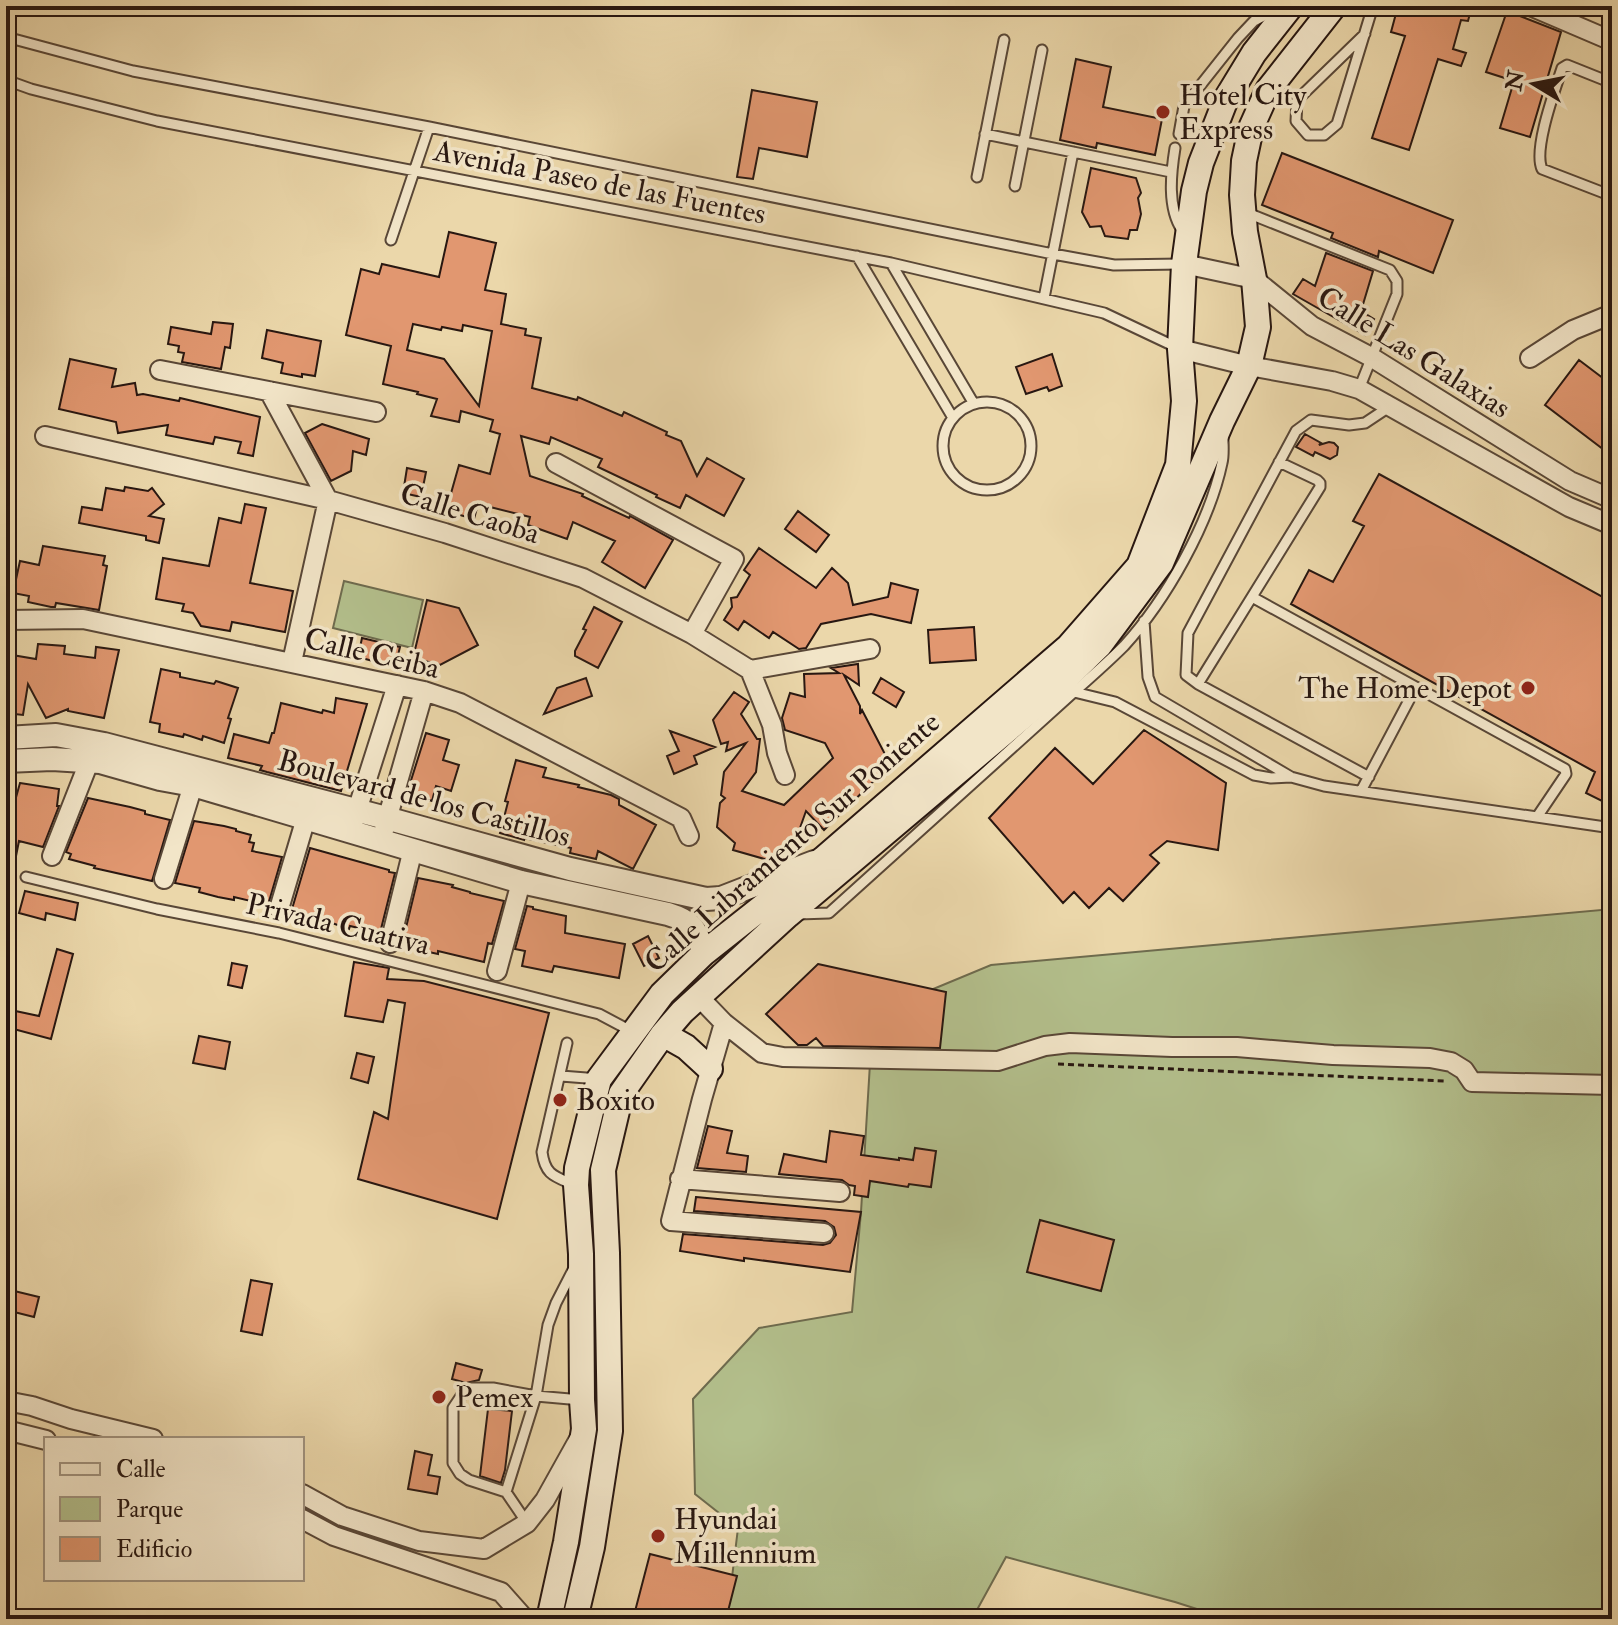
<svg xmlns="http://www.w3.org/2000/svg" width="1618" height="1625" viewBox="0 0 1618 1625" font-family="'IM FELL Double Pica',serif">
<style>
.green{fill:#b3bf8c;stroke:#6e6b4e;stroke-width:2}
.building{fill:#e19770;stroke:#281711;stroke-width:2;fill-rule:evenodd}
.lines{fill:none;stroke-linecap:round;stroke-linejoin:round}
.service-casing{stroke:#594737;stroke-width:13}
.minor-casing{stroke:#594737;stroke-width:22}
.tertiary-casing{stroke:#594737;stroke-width:26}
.secondary-casing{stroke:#281711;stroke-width:28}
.path{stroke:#281711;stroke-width:3;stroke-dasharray:6 4;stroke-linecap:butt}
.service{stroke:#f2e5c8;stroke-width:9}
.minor{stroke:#f2e5c8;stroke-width:18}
.tertiary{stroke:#f2e5c8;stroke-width:22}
.secondary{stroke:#f2e5c8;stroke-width:24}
.poi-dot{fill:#8f2418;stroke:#f2e5c8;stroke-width:3}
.labels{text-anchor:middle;stroke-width:7;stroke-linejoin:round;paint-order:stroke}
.poi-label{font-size:30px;fill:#281711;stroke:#f2e5c8;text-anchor:start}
.street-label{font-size:30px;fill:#281711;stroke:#f2e5c8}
</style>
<rect width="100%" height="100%" fill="#ebd7aa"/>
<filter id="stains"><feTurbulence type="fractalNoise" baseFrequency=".0025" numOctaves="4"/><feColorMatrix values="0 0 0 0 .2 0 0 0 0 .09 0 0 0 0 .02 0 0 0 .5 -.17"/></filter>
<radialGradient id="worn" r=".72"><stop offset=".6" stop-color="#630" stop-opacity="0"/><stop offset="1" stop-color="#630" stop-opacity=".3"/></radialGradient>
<path class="green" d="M344,581L423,600L412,648L333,628Z
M1612,909V1619H1228L1175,1602L1006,1557L972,1619H727L738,1528L695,1494L693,1399L759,1328L852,1312L861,1212L873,1014L991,965Z"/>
<path class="building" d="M1398,6H1472L1468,21L1461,20L1453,49L1466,53L1461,66L1438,59L1409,150L1372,138L1405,36L1391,32Z
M1507,11L1561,32L1530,137L1500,128L1514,81L1486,72Z
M1076,59L1111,67L1103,107L1162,119L1155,155L1097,143L1096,148L1060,140Z
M752,90L817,102L807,157L759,148L753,179L737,177Z
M1282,153L1453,220L1433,273L1379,251L1378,257L1331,238L1333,233L1262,205Z
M1091,168L1136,178L1141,193L1138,198L1141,214L1137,230H1130L1128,239L1105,236L1101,226L1090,227L1082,212Z
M449,232L496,243L485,290L506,294L501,324L526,329L525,335L541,338L532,388L577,400L578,397L622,416L624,412L667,432L666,435L681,441L697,476L707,458L744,479L724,516L686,495L680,508L656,497L657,495L598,467L602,459L551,437L549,444L521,436L530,476L583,494L582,496L629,518L630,516L673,540L645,588L602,562L615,541L573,522L567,539L528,525L530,517L478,504L474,519L446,511L459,465L490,474L500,434L490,431L493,420L461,411L459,422L431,416L437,399L417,394L418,392L383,384L391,346L346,335L361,269L379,274L382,264L439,277ZM413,324L441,330L442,327L462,331L463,325L492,331L479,406L444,359L407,350Z
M1326,253L1373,271L1361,311L1374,319L1365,335L1293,294L1303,279L1315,286Z
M213,322L233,324L230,348L225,347L221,369L182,362L184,353L178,352L179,346L168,344L171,327L211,334Z
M267,330L321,341L315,376L302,374V377L281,373L283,363L262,358Z
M1052,354L1062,386L1049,391L1047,387L1026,394L1016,367Z
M70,359L116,369L112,387L135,383L137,395L143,394L179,401L180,398L260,417L253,456L238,453L241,442L215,437L213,444L166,435L168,425L118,433L116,422L59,409Z
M1579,360L1612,385V456L1545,405Z
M322,424L369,439L366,455L353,451L351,471L331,481L305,433Z
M1305,434L1321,443L1319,445L1329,442L1334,443L1338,447L1337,455L1330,459L1315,452L1313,456L1296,447Z
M407,468L426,472L421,497L403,493Z
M1379,474L1612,602V806L1586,793L1595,772L1291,604L1309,570L1333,582L1364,526L1353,521Z
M125,487L148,491L152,488L164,504L149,516L164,519L159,543L146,540V536L79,523L82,507L102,510L106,488L124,491Z
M245,504L266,508L250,583L293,591L285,632L232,622L230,631L201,626L193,613L182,611L184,604L156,599L163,558L209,566L219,518L241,523Z
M798,511L829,535L816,552L785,529Z
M43,546L105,556L103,565L107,566L99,610L56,603L55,607H51L28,602L29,596L13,593L20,561L39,565Z
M759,548L816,588L832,568L848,583L853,605L888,597L891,583L918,590L911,623L871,614L821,624L806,648L799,649L773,632L769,638L744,621L738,630L724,620L732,607L731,598L737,597L750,575L744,570Z
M427,600L459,608L478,645L440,665L413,658Z
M594,607L622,622L598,668L575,656V651L586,630L583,629Z
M974,627L976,660L930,663L928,630Z
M362,638L400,647L395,667L358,657Z
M38,644L65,646L64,654L95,658L96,647L119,650L104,718L68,711V709L46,718L28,684L23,715L6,713V654L36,659Z
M858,664L859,685L844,675L860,706V714L862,710L888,760L879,764L885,770L824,830L806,811L790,856L787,857L779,855L777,861L775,862L733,850L735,843L717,827L720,803L725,798L721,795L724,772L746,743L726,751L728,742L721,744L713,720L734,692L749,702L741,714L757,739H760L756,772L742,791L784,805L833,758L825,743L785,730L782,718L790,693L805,697L804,674L839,673L831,668Z
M161,669L180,673V677L214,684L216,681L238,688L228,718L231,719L224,743L203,736L202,740L184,734L183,737L159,732L160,724L150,722Z
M586,678L592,696L544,714L557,688Z
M881,678L904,692L896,707L873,693Z
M336,698L367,704L341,791L267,772L260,770L262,766L228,758L234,734L269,743L272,733H274L281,703L322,713L323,710L334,713Z
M1144,730L1226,783L1218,850L1167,841L1150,855L1159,863L1123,901L1109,888L1089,908L1074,892L1063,903L989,818L1055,748L1093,784Z
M670,731L715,747L694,756L697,764L674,774L667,756L679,751Z
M426,733L449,740L443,760L459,765L451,791L436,786L432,801L407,793Z
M516,760L546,768L543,777L579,785L578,787L611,795L619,799V805L656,825L633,869L598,851L596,859L570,853L571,848L524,838V840L500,833L508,802L505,801Z
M20,783L59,789L57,806H59L43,847L19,841L13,871H6V828L7,823L12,821L13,817L15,801Z
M88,798L130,807L145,811V814L170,820L152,881L94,868L95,866L69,859L71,854L66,852Z
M194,821L224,826L236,829V831L251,835L249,842L254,843L252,851L282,857L268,905L234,897V900L218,897L199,892L200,888L175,883Z
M310,848L389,870V872L395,873L380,933L350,926L349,929L292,909Z
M418,878L453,885L452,887L470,892V893L504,901L492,944L488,943L484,962L438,951V954L424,951L425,945L403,940Z
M25,891L78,903L75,920L46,913L45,920L19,913Z
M527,906L533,907V909L566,916L565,933L625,944L619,978L554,966L552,972L522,966L525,951L515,949Z
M648,936L659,958L644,966L633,944Z
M57,949L73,954L51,1039L6,1027V1009L39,1016Z
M354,962L389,968L387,979L424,981L549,1013L497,1219L358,1179L374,1112L388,1119L405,1003L388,1000L383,1022L345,1016Z
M232,963L247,966L242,988L228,985Z
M818,964L946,992L940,1048L823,1046L816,1038L807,1045H798L766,1014Z
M199,1036L230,1042L225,1069L193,1063Z
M357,1053L374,1057L368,1083L351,1078Z
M708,1126L732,1131L727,1153L748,1156L746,1172L697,1168Z
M830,1131L864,1136L861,1155L899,1160V1158L913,1160L915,1148L936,1151L931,1187L909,1184L908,1187L870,1181L868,1197L854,1195L855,1186L849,1185L842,1180L779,1174L784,1154L826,1162Z
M696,1197L861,1212L850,1272L744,1258V1261L680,1251L683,1234L823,1245L830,1243L836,1235L834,1227L825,1221L694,1211Z
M1040,1220L1114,1240L1101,1291L1027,1272Z
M251,1280L272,1284L262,1335L241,1331Z
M6,1289L39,1297L34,1317L6,1310Z
M456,1363L482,1370L479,1380L466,1383L452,1379Z
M488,1409L512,1411L505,1470L501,1483L480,1476Z
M415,1451L432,1455L428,1475L440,1477L437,1494L408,1489Z
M650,1554L737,1576L726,1619H633Z"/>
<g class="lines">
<defs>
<path id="service" d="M1365,34L1297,100L1296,121L1308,135H1324L1337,124L1373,6
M6,37L133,71L429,127L1053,254L1114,265L1181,264
M6,80L31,89L157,121L891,263L1104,313L1178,348
M1612,83L1567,65L1562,68C1555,90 1533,149 1542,169L1612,196
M985,134L1171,172
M1179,134L1184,106L1238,38L1254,21L1269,13L1281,10
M1175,148C1171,173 1167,208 1182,230
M977,177L1004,40
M1015,186L1042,50
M1245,212L1390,270L1397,281V294L1359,389
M391,240L429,127
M857,256L953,418
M891,263L974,404
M1044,298L1073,152
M943 446a44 44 0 1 1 88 0a44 44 0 1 1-88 0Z
M1252,597L1565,769L1566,774L1537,817
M1144,621L1148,677L1155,697L1291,777L1324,786L1612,828
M1198,684L1320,487V483L1317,480L1279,462
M1071,692H1074C1091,677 1108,662 1124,646C1166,600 1209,524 1222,463C1224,455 1223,446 1223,438
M1369,777L1198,684L1186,675L1188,633L1296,431L1311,420L1349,425L1365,423L1389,407
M1361,791L1416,687
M6,816L11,760
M26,877L157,909L279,933L599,1014L631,1031
M798,914L829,913L1074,692L1115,702L1254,775L1271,778L1291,777
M567,1043L542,1152C545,1174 553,1176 572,1184
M561,1076L599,1079
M506,1492L536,1396L548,1325L556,1303L574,1268
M527,1523L506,1492L469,1480L460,1474L453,1463V1408L461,1396L472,1388H493L536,1396L581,1400"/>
<path id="minor" d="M1530,6L1612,41
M1184,264L1254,279L1312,326L1371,357L1570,481L1612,499
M1180,349L1249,366L1332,381L1359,389L1569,507L1612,525
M1530,358L1573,330L1612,314
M160,370L376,412
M269,391L328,500L292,662
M45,436L328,500L445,533L583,578L692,634L750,670L772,725L777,753L785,775
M556,463L734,559L692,634
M6,620L83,619L424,691L460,703L681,818L689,836
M750,670L870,649
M353,823L397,685
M384,830L424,691
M52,856L89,762
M164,879L193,785
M279,909L306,818
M390,943L413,849
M497,971L521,882
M699,997L724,1023L762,1053L783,1057L998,1061L1045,1046L1070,1043L1172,1047H1237L1333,1055L1430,1058L1451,1062L1464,1070L1472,1082L1612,1085
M724,1023L702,1099L671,1221L824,1233
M680,1179L840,1192
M6,1401L32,1406L71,1419L153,1439
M6,1430L46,1440
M302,1494L342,1516L419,1541L484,1549L527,1523L545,1500L579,1439
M302,1519L334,1536L501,1592L525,1619"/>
<path id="tertiary" d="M6,738L56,735L104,744L386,818L570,869L706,899L721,898L814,862
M6,761L52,759L100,762L160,779L193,785L521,882L668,914C694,922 695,929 704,953"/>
<path id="secondary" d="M663,1034L686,1047L710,1069
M549,1619L566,1542L584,1429L582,1400L581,1254L576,1185L577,1168L599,1079L662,994L704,953L823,859L1069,646L1139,566L1178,465L1184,401L1180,349L1184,264L1194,191L1201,163L1226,99L1254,53L1291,6
M575,1619L592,1547L610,1431L607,1253L603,1170L621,1094L663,1034L682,1012L788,915L1052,692L1099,646L1161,563L1222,421L1249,366L1258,327L1254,279L1245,232L1242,195L1244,161L1251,128L1268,90L1334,6"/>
</defs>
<use href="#service" class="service-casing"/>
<use href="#minor" class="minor-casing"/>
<use href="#tertiary" class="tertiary-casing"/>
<use href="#secondary" class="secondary-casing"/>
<path class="path" d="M1058,1064L1446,1081"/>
<use href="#service" class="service"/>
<use href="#minor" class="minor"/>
<use href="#tertiary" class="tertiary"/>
<use href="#secondary" class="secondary"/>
</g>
<g class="poi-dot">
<circle cx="1163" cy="112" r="8"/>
<circle cx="1528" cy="688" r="8"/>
<circle cx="560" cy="1100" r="8"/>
<circle cx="439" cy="1397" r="8"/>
<circle cx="658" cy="1536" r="8"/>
</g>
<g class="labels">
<g class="poi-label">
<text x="1179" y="105">Hotel City<tspan x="1179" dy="34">Express</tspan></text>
<text x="1512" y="698" text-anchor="end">The Home Depot</text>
<text x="576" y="1110">Boxito</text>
<text x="455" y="1407">Pemex</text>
<text x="674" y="1529">Hyundai<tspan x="674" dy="34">Millennium</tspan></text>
</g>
<g class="street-label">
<text transform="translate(600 182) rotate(11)" y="10">Avenida Paseo de las Fuentes</text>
<text transform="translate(1414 352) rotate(32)" y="10">Calle Las Galaxias</text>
<text transform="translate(470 513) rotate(17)" y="10">Calle Caoba</text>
<text transform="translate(372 653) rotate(13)" y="10">Calle Ceiba</text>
<text transform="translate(424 798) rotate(15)" y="10">Boulevard de los Castillos</text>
<text transform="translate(792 842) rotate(-41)" y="10">Calle Libramiento Sur Poniente</text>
<text transform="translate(338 924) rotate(13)" y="10">Privada Cuativa</text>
</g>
</g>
<rect width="1618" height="1625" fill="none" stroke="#ebd7aa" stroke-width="32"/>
<rect x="8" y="8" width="1602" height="1609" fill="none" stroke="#281711" stroke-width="4"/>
<rect x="16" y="16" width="1586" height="1593" fill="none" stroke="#281711" stroke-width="2"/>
<rect x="44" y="1437" width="260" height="144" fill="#f2e5c8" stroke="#a1937f" stroke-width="2"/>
<rect x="60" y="1463" width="40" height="12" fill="#f2e5c8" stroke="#a1937f" stroke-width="2"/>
<text x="116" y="1477" font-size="24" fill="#281711">Calle</text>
<rect x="60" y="1497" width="40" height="24" fill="#b3bf8c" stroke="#a1937f" stroke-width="2"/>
<text x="116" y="1517" font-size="24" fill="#281711">Parque</text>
<rect x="60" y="1537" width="40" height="24" fill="#e19770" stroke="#a1937f" stroke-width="2"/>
<text x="116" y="1557" font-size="24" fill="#281711">Edificio</text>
<g transform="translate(1534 84) rotate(280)" stroke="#f2e5c8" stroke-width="6" paint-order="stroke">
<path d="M0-6L14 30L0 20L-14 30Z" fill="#281711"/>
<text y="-12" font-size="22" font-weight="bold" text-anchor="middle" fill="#281711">N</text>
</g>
<rect width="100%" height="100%" filter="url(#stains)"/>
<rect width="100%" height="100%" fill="url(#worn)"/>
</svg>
